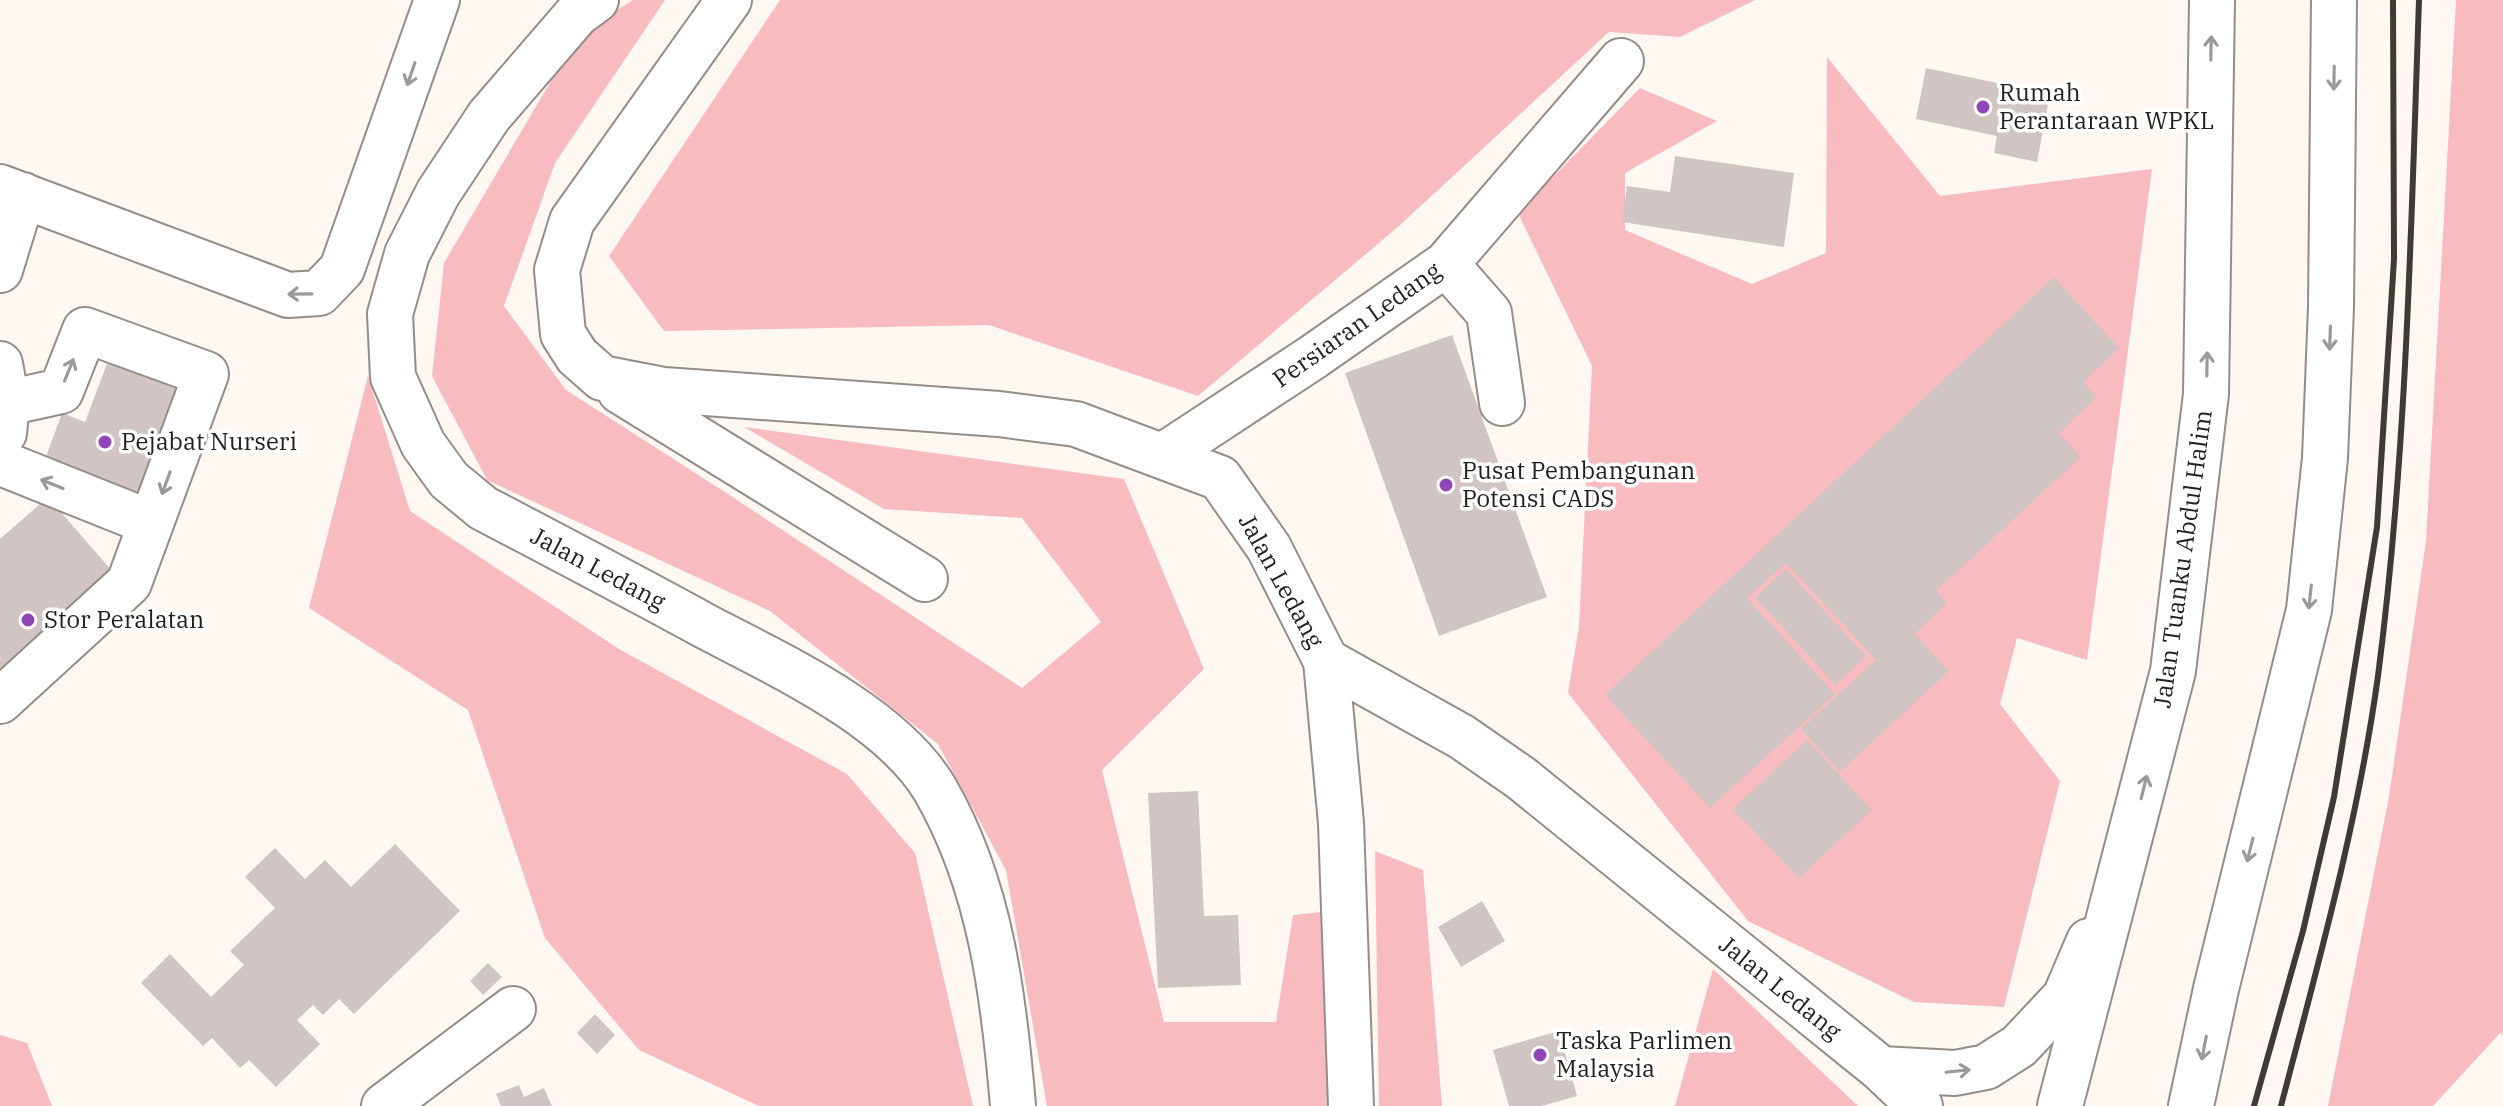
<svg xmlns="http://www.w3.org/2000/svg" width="2503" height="1106" viewBox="0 0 2503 1106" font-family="'IBM Plex Serif',serif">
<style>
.green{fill:#f8bcc0}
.building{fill:#d0c5c2}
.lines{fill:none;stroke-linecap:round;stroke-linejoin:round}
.minor-casing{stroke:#958d87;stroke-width:48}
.major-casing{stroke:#958d87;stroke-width:48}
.minor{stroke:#fff;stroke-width:44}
.major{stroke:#fff;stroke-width:44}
.rail{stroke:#3f3a38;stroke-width:6}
.oneway{stroke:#9c9a99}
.poi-dot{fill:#9146b8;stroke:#fff;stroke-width:3}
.labels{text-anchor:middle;stroke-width:7;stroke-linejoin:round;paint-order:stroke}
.poi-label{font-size:24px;fill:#231f1d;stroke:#fff;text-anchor:start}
.street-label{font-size:24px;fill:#231f1d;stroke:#fff}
</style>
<rect width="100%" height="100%" fill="#fff7f2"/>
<path class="green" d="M633,0H665L555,163L504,306L566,390L728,494L1022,688L1101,622L1022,518L884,509L744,427L1124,479L1204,669L1102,770L1164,1022H1276L1293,915L1331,911L1328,1106H1047L1006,870L938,744L770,611L487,480L432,376L444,263L578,35Z
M780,0H1755L1680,37L1609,32L1399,226L1198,396L989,325L664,331L609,256Z
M2456,0H2503V1036L2501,1032L2433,1106H2328L2389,797L2426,541Z
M1827,57L1940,196L2152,169L2087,660L2017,638L2000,704L2060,781L2004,1007L1914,1002L1748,921L1568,693L1579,627L1592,366L1518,213L1640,88L1717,121L1625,173V230L1752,284L1826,253Z
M368,376L410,511L619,649L847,774L915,853L973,1106H759L639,1050L545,938L468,710L309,608Z
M1375,851L1423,870L1442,1106H1379Z
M1713,969L1858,1106H1675Z
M0,1035L27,1043L52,1106H0Z"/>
<path class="building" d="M1926,68L2050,94L2037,162L1994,153L1997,136L1916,119Z
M1675,156L1794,173L1784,247L1622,222L1627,186L1670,192Z
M2054,277L2119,348L2083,382L2097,397L2059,433L2081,457L1936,591L1947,603L1915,634L1949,671L1840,772L1801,729L1876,660L1786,563L1747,598L1835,694L1710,808L1605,695Z
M1452,335L1547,597L1439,636L1345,373Z
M111,353L182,381L137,498L44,462L62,413L85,422Z
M48,497L112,571L0,669V539Z
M1786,569L1866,656L1835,685L1755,597Z
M1807,740L1872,810L1799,878L1733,809Z
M1198,791L1204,916L1238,915L1241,985L1158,988L1148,793Z
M395,844L460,911L354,1014L339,999L323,1015L313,1005L297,1020L320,1044L276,1087L249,1060L240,1068L212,1038L203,1046L141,983L170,954L211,997L244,965L230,951L275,908L245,877L275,848L305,879L325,860L351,887Z
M1482,901L1505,941L1461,967L1438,927Z
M488,963L502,977L483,995L470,981Z
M595,1014L615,1035L597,1054L577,1033Z
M1559,1031L1577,1096L1542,1106H1509L1493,1050Z
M519,1085L524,1097L544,1088L552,1106H501L496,1094Z"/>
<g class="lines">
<defs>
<path id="minor" d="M596,0L577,14L489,116L438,193L407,254L390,314L393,377L423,444L449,480L483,508C557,547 630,585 703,625C777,664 893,716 936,791C991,887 1004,998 1013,1106
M729,0L572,221L557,270L563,334L577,356L602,378L664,390L999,414L1076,424L1220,478L1269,548L1326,661L1341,823L1351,1106
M0,187L288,295L319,293L342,269L437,0
M1446,264L1489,313L1502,403
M0,270L23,195
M0,364L7,403L4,433
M620,391L925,579
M1164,455L1313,357L1446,264L1621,61
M1,463L151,523
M1326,661L1462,737L1521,778L1881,1069L1920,1106
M0,701L129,583L206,374L85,330L61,391L7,403
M1881,1069L1955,1073L1986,1067L2019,1046L2065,997L2089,941
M384,1106L513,1009"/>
<path id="major" d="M2060,1106L2173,671L2206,394L2212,0
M2191,1106L2216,989L2309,610L2325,458L2331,307L2334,0"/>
</defs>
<use href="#minor" class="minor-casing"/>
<use href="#major" class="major-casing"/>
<use href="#minor" class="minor"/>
<use href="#major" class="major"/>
<path class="rail" d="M2254,1106L2303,931L2334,797L2377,527L2394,259L2393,0
M2281,1106C2318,964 2358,822 2378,676C2407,452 2411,226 2419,0"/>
</g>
<defs><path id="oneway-shaft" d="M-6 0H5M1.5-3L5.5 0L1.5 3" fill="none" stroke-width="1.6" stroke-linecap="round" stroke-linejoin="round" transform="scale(2)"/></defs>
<g class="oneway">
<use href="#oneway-shaft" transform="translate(2211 48) rotate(-89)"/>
<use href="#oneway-shaft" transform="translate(411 74) rotate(109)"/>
<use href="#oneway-shaft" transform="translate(2334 78) rotate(91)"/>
<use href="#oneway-shaft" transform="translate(300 294) rotate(179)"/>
<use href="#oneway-shaft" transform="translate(2330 338) rotate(92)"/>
<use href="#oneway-shaft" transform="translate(2207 364) rotate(-89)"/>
<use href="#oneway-shaft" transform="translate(69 370) rotate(-68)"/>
<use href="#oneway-shaft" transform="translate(166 483) rotate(110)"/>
<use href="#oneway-shaft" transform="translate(52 484) rotate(-158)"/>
<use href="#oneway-shaft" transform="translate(2310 597) rotate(96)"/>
<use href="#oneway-shaft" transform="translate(2144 787) rotate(-76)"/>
<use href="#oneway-shaft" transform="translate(2250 850) rotate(104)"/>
<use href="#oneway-shaft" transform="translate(2204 1048) rotate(101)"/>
<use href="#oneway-shaft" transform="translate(1958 1071) rotate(-6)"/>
</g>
<g class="poi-dot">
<circle cx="1983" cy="107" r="8"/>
<circle cx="105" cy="442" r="8"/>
<circle cx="1446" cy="485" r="8"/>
<circle cx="28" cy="620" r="8"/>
<circle cx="1540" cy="1055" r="8"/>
</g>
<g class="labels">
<g class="poi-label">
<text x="1999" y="101">Rumah<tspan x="1999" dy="28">Perantaraan WPKL</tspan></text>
<text x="121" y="450">Pejabat Nurseri</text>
<text x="1462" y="479">Pusat Pembangunan<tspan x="1462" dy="28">Potensi CADS</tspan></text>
<text x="44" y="628">Stor Peralatan</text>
<text x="1556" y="1049">Taska Parlimen<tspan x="1556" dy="28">Malaysia</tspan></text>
</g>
<g class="street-label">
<text transform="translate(1357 325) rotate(-35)" y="8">Persiaran Ledang</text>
<text transform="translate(2183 559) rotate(-82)" y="8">Jalan Tuanku Abdul Halim</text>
<text transform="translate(598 569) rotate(28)" y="8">Jalan Ledang</text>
<text transform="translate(1281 581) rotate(61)" y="8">Jalan Ledang</text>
<text transform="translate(1780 988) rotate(39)" y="8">Jalan Ledang</text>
</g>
</g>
</svg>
